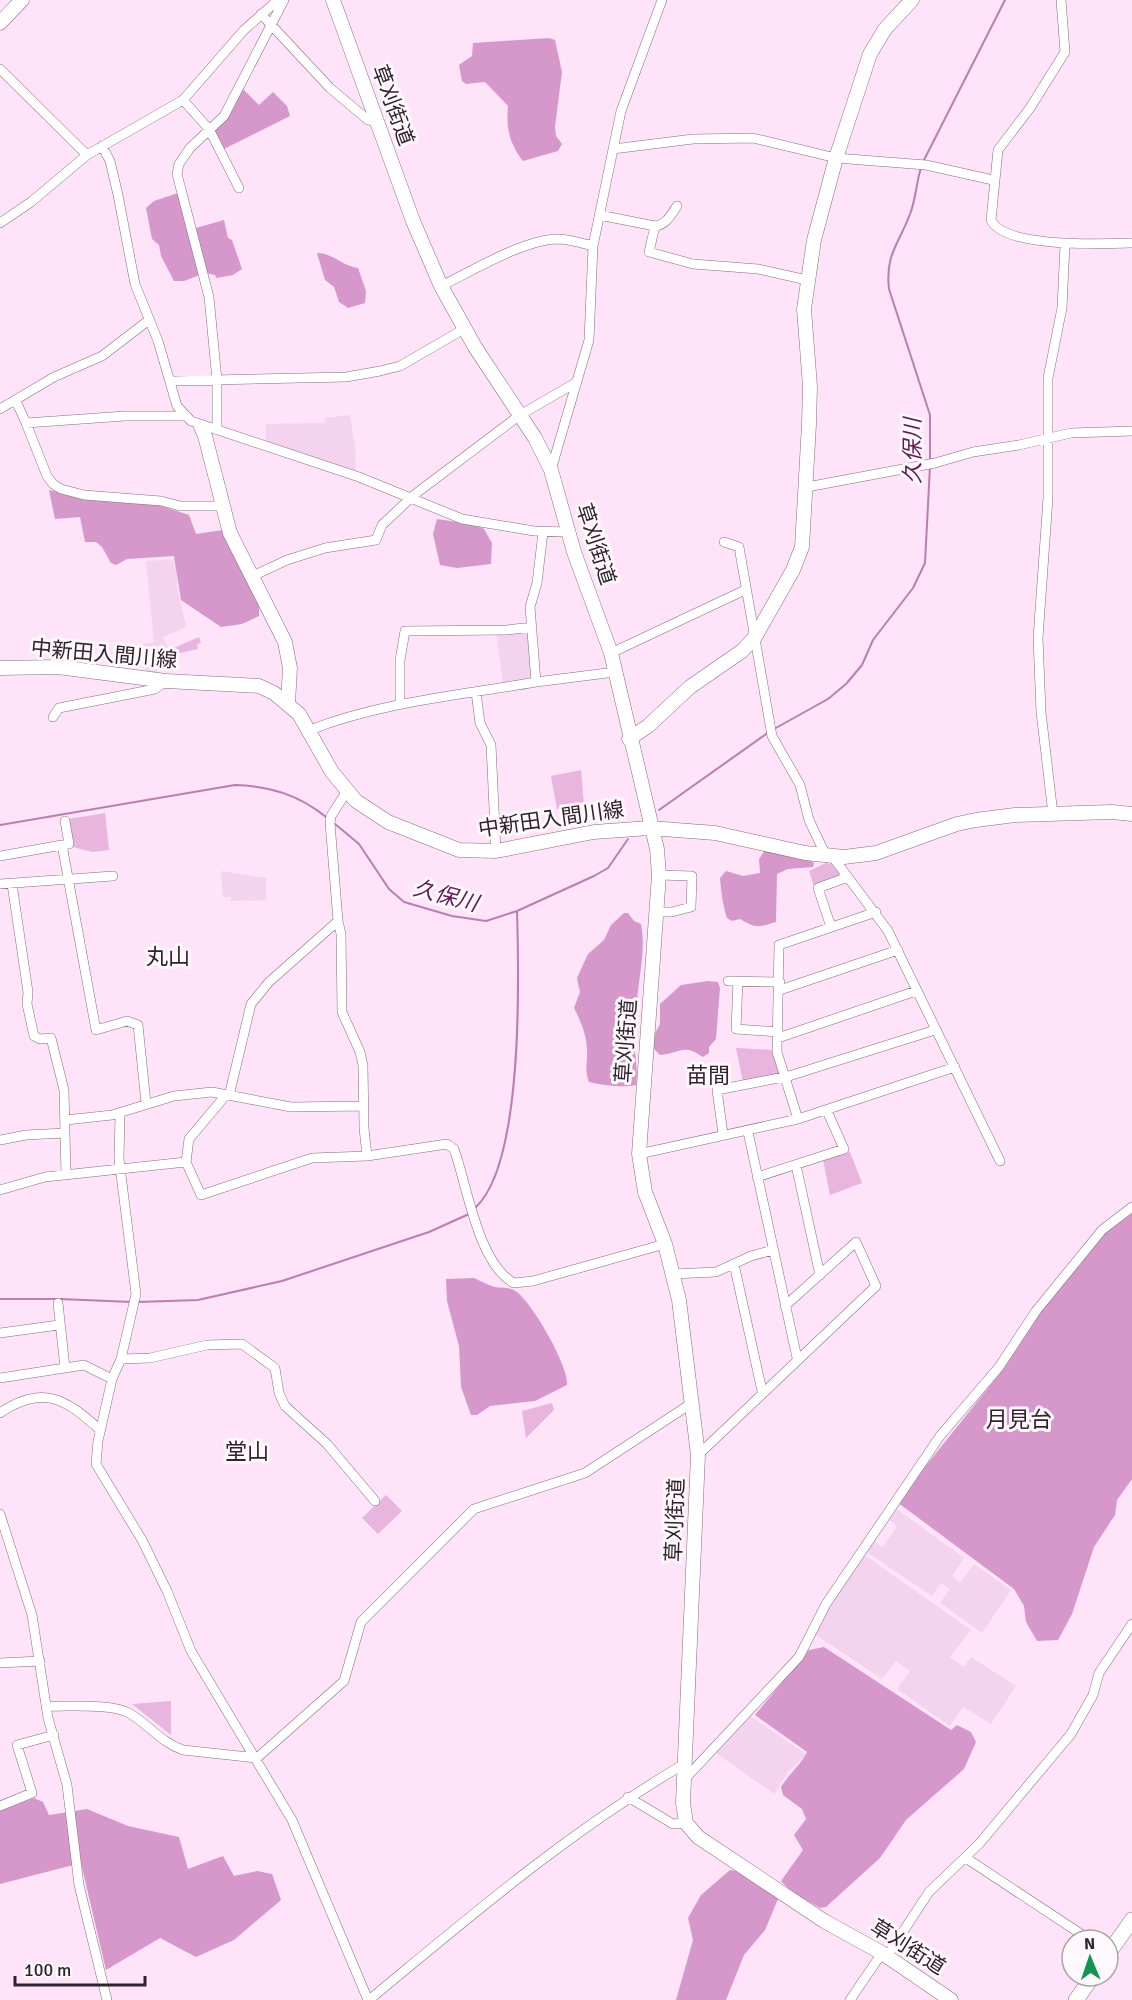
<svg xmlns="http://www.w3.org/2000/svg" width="1132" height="2000" viewBox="0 0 1132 2000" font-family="Signika,'Noto Sans JP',sans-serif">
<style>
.built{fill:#f4d3ee}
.green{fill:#e7b5de}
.forest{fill:#d698cb}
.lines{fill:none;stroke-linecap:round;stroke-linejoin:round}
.stream{stroke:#ba7eaf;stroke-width:2}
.street-casing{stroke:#856d80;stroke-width:10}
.secondary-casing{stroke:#856d80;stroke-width:15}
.primary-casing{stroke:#856d80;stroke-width:16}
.street{stroke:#fff;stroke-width:9}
.secondary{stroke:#fff;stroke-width:14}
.primary{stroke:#fff;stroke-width:15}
.labels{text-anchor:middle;stroke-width:6;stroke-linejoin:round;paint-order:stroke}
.street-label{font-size:21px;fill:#2e242c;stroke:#fef8fc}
.water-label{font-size:22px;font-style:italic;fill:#62195a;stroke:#fef8fc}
.neighbourhood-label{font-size:22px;fill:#2e242c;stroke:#fef8fc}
</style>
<rect width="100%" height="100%" fill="#fee3f9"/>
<path class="built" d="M350,415L355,447L356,469L353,471L266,441V424L325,423V418Z
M177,559V587L186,627L163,637L168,649L151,657L158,672L146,671L143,644L154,642L146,561Z
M530,630L534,677L503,683L496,633Z
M221,871L266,878V900L231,901V897H223Z
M894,1507L964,1558L952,1576L960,1583L974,1564L1011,1590L982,1633L940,1603L950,1589L941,1583L932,1596L865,1551L872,1540L883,1547L897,1526L887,1518Z
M863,1554L971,1630L950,1657L964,1667L971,1657L1016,1686L991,1724L963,1707L950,1726L897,1689L910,1671L896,1661L882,1679L816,1635L825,1612Z
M750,1716L806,1754L789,1771L774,1794L716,1753Z"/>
<path class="green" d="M199,637L201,643L197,644L198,649L180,653L155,666L151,658Z
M581,770L584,805L557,809L551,776Z
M105,813L109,850L93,852L73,847L68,819Z
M826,863L831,864L839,873L838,878L814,886L809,871Z
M736,1048L774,1050L779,1073L777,1076L743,1082Z
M850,1152L862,1183L830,1195L823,1160Z
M552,1403L554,1410L526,1438L522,1411Z
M386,1495L402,1511L378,1534L362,1518Z
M171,1701V1735L132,1704Z"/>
<path class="forest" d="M549,38L555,40L562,72L555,127L556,136L562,144L558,151L523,161C509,143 506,128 508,106L485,82L466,84L462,81L459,65L472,56L473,43Z
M243,89L259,105L273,92L287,106L290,116L224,149L214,130L226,117Z
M178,193L189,230L224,220L228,238L232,240L242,269L233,275L216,278L215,275L205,273L184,281H174L161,256L159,245L152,239L146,208L154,201Z
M317,253C333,253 342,266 358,268L366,291L365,303L348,308L339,302L334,287L325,280Z
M49,490L84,498L155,504L189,515L196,534L223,530L259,601V616L242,624L221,627L181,600L174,556L127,559L116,565L111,563L102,547L96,542H85L80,517L55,519Z
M437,519L477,525L484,529L492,543L491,564L457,568L440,565L433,534Z
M765,850L810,860L814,863L813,867L788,869L777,874L776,922C757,928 756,928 740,919L732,921L727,918C723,906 721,891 720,878L726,871L743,876L760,873L759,859Z
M624,913H628L634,921L641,924C646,951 639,974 637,1001C636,1018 634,1037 635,1052C636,1063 638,1073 636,1085C626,1088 600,1085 589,1082C584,1070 588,1062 587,1049C586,1033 581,1022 574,1008L580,992L577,978L588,954L604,940L611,925Z
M708,981L718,982L720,988L716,1039L709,1047V1053L703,1057C682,1043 682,1053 660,1055L653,1048V1037L660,1024V1004L681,985Z
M1132,1212V1479L1117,1500L1115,1515L1094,1547L1072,1614L1058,1640L1037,1641L1026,1622L1024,1606L1014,1589L897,1502L1004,1368L1038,1313L1114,1222Z
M474,1278C481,1281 488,1285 495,1287C501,1288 508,1287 514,1290C530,1298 570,1368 567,1385L535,1401L490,1406L477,1415H471L461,1387L459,1346L447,1301L446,1279Z
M824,1647L951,1730L957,1725L971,1732L976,1742L964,1769L906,1820L880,1858L826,1907L820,1908L792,1892L781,1881L803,1850L794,1835L806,1819L802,1809L783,1795L781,1787C789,1774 800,1766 807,1752L755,1715L809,1650Z
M34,1798L43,1802L49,1815L87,1809L128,1826L179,1837L188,1869L223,1856L234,1876L257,1871L272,1874L281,1900L234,1940L196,1957L160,1938L106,1970L81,1863L0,1884V1810Z
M730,1870L744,1872L778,1899L765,1930L744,1955L726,2000H676L693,1940L688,1918L701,1895Z"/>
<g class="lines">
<path class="stream" d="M923,162L1005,0
M921,168C916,183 916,199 910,214C899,244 885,254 889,289L930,415V461
M774,729L828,699L846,684L862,665L873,640L913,588L925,563L930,466
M659,810L769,732
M335,824L359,844L389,889L404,902L452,916L486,921L517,911L594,876L608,868L628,839
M0,825L235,785C270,786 299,795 326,817
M475,1208C524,1164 519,977 517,911
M0,1299H60L132,1302
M138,1302L198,1300L282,1281L429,1232L469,1214"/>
<defs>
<path id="street" d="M1061,0L1065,52L1030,108L998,150L991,220C1004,248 1104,244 1132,243
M261,14L330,88L368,120L376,121
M0,69L87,155
M183,100L209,129L239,188
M102,146L110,161L118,195L135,284L158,341L177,406L191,421L359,477L462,519L534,531L568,532
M613,149L693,139L753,138L836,158L926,165L993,180
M599,215L655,226C666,225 671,215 677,206
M0,223L31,202L87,155L183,100L244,30L278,0
M655,226L649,252L693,264L758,269L807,280
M441,286C472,271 523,240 557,239C569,239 581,243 593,246
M171,381L346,377L380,371L400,366L464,329
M16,401L26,423L125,416H186
M0,409L54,377L102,356L149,320
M26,423L47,476L53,484L61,489L84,495L161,501L180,506H223
M217,430V380L209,297L177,174L179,164L190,148L224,116L284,0
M551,470L589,340L593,246L621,111L662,0
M807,487L935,463L973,452L1019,445L1071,433L1132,431
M724,542L739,547L772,736L800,785L809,820L826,856
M251,577L287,560L325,548L376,540L382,525L414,495L520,415L577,382
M611,653L745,590
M536,682L615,672
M476,692L480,723L491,745L496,851
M400,705V660L405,631L507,630L532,627
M53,717L59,708L155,689L166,681
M310,730C382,702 461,695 536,682L530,607L537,583L543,532
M347,791L331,816L330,823L338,921L341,934L342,1012L360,1052L363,1065L364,1128L367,1156
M1053,814L1041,712L1038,638L1048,498V378L1062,308L1065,244
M62,845L69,844L65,821
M0,856L62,845L96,1030L127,1021L138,1025L146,1103
M832,856L888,931L1000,1161
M0,884L113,876
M12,884L28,992L27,1004L34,1036L40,1039L51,1038L64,1090L66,1175
M656,912H672L691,907L692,876L659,875
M831,927L818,888L848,877
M728,981L780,982
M738,981L736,1029L778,1032
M780,990L898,950
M778,1038L916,991
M226,1095L189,1139L186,1162L201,1195L312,1158L367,1156L447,1144L454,1149C467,1185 478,1264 514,1283L533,1281L665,1244
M229,1096L251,1004L269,982L338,921
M120,1114L119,1159L136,1294L121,1359L112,1379L98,1441L96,1464L142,1540L167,1591L191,1651L292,1820L368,2000
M798,1119L777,1052L779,945L876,912
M66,1120L112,1115L174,1096L212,1092L291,1107L363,1106
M748,1132L797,1358
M723,1134L717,1090L789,1076L935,1030
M0,1140L26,1135L65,1133
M639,1154L798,1119L955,1067
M796,1165L820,1275
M757,1177L844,1149L827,1111
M0,1190L45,1177L186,1162
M734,1264L762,1391
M673,1274L716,1272L751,1256L773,1250
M58,1303L65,1368
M0,1333L59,1325
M121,1359L150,1358L207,1345L242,1344L275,1368L279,1393L285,1406L327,1444L375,1501
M0,1378L84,1365L112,1379
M0,1413C43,1384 66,1399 100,1430
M698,1455L876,1286L856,1242L785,1306
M0,1514L32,1615L48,1718L67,1785L79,1885L107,2000
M0,1663L40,1661
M46,1706C68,1707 111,1703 129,1713C148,1724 162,1743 183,1750L257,1758L344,1681L361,1622L474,1509L585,1473L692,1403
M684,1780L799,1657L826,1604L940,1436L999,1367L1036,1311L1102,1230L1132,1207
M628,1797L673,1824L686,1823
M0,1806L32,1793L17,1745L54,1735
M966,1858L1090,1940
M887,1956L929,1892L979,1844L1071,1734L1093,1695L1099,1673L1132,1624
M369,2000C473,1914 567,1833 684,1764
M850,2000L882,1953"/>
<path id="secondary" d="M333,0L413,221L441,286L475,347L535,438L551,470L574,552L611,653L657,849L659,875L639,1154L645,1192L665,1244L679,1300L698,1455L683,1803L686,1823L698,1837L824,1921L882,1953L951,2000
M0,23L22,0
M201,427L205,436L230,533L285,642L290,668L288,703
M0,668L58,667L166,681L259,686L274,693L299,714L332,772L356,801L388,822L459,850L496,851L594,832L650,828L715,833L805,853L844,857L876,853L957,824L976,820L1015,815L1112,812L1132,814
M629,739L648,726L690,687L742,651L755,637L793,570L802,547L809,424L810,386L804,309L814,240L836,158L870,54L885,29L912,0"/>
<path id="primary" d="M1108,1954L1132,1920
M1076,2000L1093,1976"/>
</defs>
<use href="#street" class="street-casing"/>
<use href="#secondary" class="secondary-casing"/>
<use href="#primary" class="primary-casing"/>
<use href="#street" class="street"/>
<use href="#secondary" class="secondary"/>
<use href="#primary" class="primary"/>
</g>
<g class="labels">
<g class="street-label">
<text transform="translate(393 105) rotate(70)" y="7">草刈街道</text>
<text transform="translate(596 544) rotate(72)" y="7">草刈街道</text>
<text transform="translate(104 654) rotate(5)" y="7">中新田入間川線</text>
<text transform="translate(551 819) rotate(-8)" y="7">中新田入間川線</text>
<text transform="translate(626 1041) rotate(-86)" y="7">草刈街道</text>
<text transform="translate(675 1520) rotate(-88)" y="7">草刈街道</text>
<text transform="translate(908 1947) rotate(32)" y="7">草刈街道</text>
</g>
<g class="water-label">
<text transform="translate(912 451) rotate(-90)" y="8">久保川</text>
<text transform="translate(446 895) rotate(15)" y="8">久保川</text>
</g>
<g class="neighbourhood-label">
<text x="168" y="964">丸山</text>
<text x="708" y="1083">苗間</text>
<text x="1019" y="1427">月見台</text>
<text x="247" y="1459">堂山</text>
</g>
</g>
<g transform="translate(1090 1958) rotate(358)"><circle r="28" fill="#fef8fc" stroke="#aba3a9" stroke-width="1.5"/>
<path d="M0-4.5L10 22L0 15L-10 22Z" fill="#159350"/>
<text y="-9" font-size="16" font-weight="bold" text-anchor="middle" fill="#2e242c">N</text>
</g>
<path d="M15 1976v9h130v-9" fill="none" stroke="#2e242c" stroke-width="3"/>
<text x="24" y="1976" font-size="18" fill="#2e242c" stroke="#fef8fc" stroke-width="4.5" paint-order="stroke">100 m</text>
</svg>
